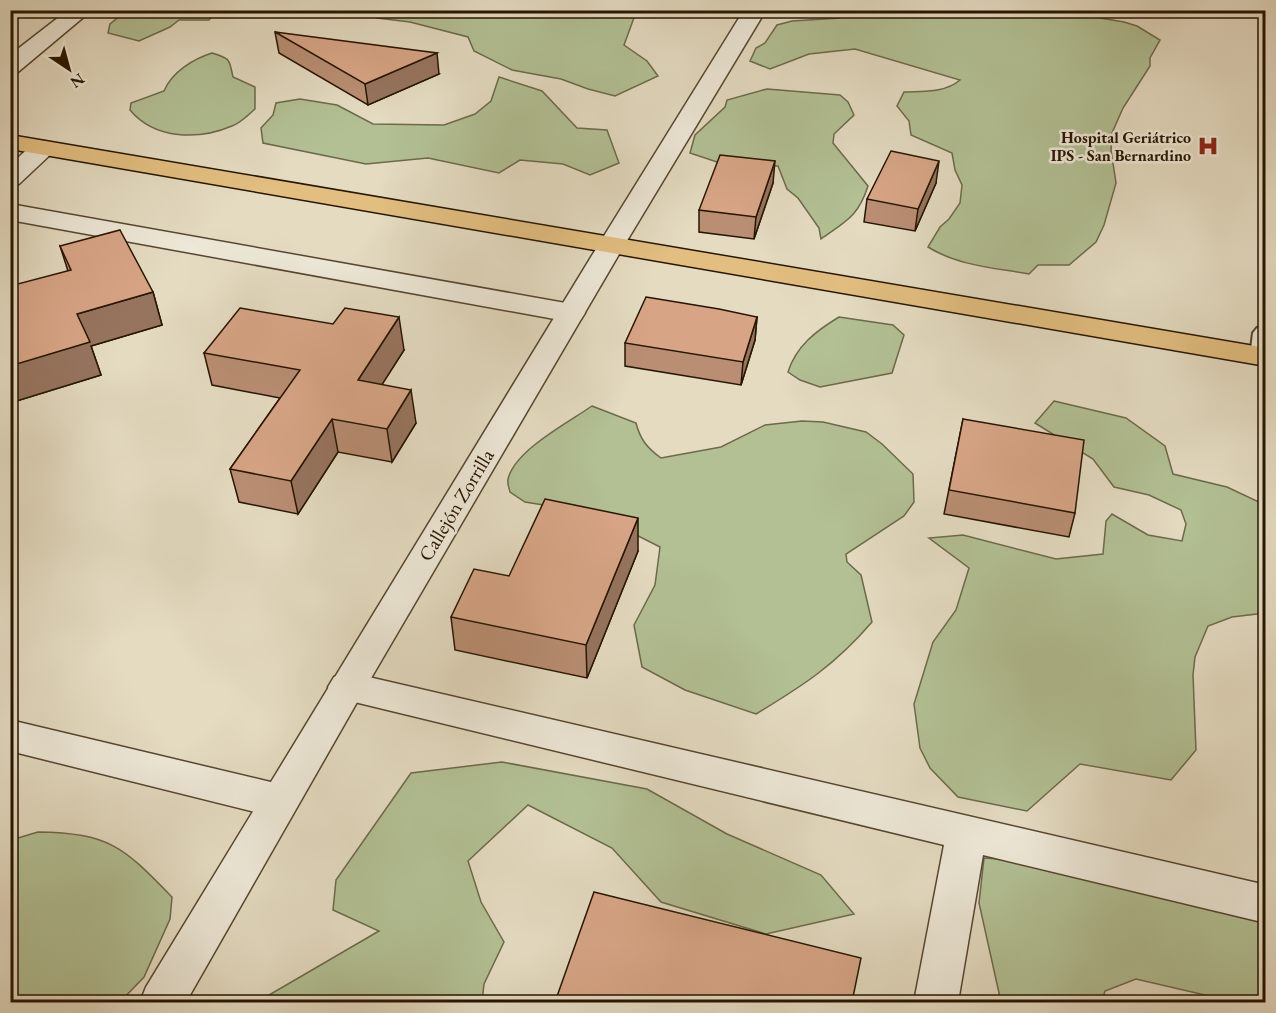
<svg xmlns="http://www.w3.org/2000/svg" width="1276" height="1013" viewBox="0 0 1276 1013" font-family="'EB Garamond',serif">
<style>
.green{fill:#b2c094;stroke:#6c6a4a;stroke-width:1.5}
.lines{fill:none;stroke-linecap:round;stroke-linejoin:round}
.service-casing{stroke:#564630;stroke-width:4}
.minor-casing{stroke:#564630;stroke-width:3}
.tertiary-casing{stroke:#564630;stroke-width:3}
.primary-casing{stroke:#261500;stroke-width:3}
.service{fill:#ede8d7;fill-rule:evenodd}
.minor{fill:#ede8d7;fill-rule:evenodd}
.tertiary{fill:#ede8d7;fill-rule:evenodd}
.primary{fill:#e2be80;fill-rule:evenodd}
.wall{fill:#b98e73;stroke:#261500;stroke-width:1.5}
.shaded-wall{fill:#96745e;stroke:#261500;stroke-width:1.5}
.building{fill:#d7a586;stroke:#261500;stroke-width:1.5}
.labels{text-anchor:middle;stroke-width:5;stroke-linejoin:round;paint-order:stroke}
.far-poi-label{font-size:16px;font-weight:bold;fill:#261500;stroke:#ede8d7;text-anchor:end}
.street-label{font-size:20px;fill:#261500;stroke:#ede8d7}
</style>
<rect width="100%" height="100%" fill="#e4dbc1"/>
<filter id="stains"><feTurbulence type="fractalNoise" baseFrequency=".00333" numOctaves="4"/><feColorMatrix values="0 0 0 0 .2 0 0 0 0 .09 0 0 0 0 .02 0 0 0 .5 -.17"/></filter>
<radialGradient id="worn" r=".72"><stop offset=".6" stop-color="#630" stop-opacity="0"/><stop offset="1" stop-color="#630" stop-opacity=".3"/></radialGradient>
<path class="green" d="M126,11L214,10L215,13L209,20H179L170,27L139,41L108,33L110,24Z
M369,11H642L635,15L624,45L647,61L658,76L615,96L588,89L561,79L512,70L474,51L468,37L410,22L377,18Z
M844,11H1058L1124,22L1137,26L1160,40L1150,58V66L1123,108L1112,133L1111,150L1116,183L1104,225L1096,242L1069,265H1038L1029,274C996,268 958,266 928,247L940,227L949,219L960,203L962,185L955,170L952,153L911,135L909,121L897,106L904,92C923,91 945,93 960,80L855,49L809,54L770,69L750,61L756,48L765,43L777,25L792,21L840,18Z
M212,53C232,59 229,60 233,77L255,87V109C248,115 241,123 232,126C199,140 155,140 130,110L131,103L164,91C172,72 193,59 212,53Z
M499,77L542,91L577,128L607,130L619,163L590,175L563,164L520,160L499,173L428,158L366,164L263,143L261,128L273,115L276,103L300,99L337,105L373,124L444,125L475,114L491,101Z
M767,89L840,95L848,102L854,115L834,134L833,143L868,186C858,217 846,221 821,239L819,228L798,198L787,189L778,166L717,162L690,153L695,135L725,107L727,100Z
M839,317L893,325L904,335L892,373L820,387L800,380L788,372C796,346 816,331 839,317Z
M1054,401L1126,418L1165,446L1173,474L1227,487L1259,502L1265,515V608L1257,614L1232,617L1208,626L1195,657L1193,675L1196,750L1171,780L1080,764L1027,811L958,797L930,768L920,748L914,704L933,642L956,610L969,568L929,538L963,535L1056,559L1103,554L1106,521L1112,514L1148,535L1182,541L1186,524L1181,510L1149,495L1114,487L1093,459L1035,423Z
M592,406L636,423C640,439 647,448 661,458L721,447L765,425L802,421L823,422L866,432L882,444L913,474L914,502L904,516L846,554L847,562L861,575L872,622C835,665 804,685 756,714L685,690L642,667L634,625L655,585L660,547L593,513L525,502L510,492C509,488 507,483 508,479C515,450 569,422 592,406Z
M502,762L647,789L727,834L821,875L854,914L766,934L661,902L612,848L528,805L468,861L481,902L504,942L484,984L482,1002H257L379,931L333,910L336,880L411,773Z
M38,832C111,833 124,848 172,897L170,919L144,977L120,1002H11V840Z
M984,858L1177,870L1265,894V1002H1235L1136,979L1105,991L1102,1002H1001L979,903Z"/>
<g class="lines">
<defs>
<path id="service" d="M1266,325V364L1254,363L1250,357L1253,333L1257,328Z"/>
<path id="minor" d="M68,10H92L18,72L10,74V55Z
M744,10H766L625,244L622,250L612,252L602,250L599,244Z
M43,141L52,143L55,148L52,153L19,184L10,187V165L34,143Z
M10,204L571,304L581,307L585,313L581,319L571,322L10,220Z
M347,672L1266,885V923L983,855L958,1002H914L944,845L334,697L328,687L334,677Z
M10,720L279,784L293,789L299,801L293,813L279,818L10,751Z"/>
<path id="tertiary" d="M612,236L622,238L625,244L360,697L186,1002H140L146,987L599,244L602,238Z"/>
<path id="primary" d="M10,135L1266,348V366L10,149Z"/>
</defs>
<use href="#service" class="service-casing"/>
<use href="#minor" class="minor-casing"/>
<use href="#tertiary" class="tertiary-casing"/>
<use href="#primary" class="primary-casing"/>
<use href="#service" class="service"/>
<use href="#minor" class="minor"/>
<use href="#tertiary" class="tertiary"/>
<use href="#primary" class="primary"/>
</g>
<path class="wall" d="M275,32L439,74L368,105L279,53Z
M773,183L754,239L699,232V210Z
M936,183L915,231L864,222L867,199Z
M60,246L153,292L162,325L91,346L101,375L10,403L68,271Z
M757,317L755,340L741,385L625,366V343Z
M404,350L382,384L416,423L392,462L338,452L298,514L239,502L230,469L280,398L212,385L204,353Z
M963,419L1075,513L1069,537L944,514Z
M638,551L587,678L455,650L451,617L509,576Z"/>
<path class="shaded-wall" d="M437,53L439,74L368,105L365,84Z
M775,161L773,183L754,239L756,217Z
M939,161L936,183L915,231L918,209Z
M153,292L162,325L91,346L101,375L10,403V366L77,314Z
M399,317L404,350L364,413L358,380Z
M757,317L755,340L741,385L743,362Z
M411,390L416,423L392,462L387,429Z
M332,419L338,452L298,514L291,481Z
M638,518V551L587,678L586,645Z"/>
<path class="building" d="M275,32L437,53L365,84Z
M891,151L939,161L918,209L867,199Z
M720,155L775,161L756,217L699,210Z
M120,230L153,292L77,314L90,342L10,366V286L71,270L60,246Z
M646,297L719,309L757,317L743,362L625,343Z
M240,308L333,324L345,308L399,317L358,380L411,390L387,429L332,419L291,481L230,469L300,370L204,353Z
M963,419L1084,440L1075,513L949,490Z
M545,499L638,518L586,645L451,617L474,569L509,576Z
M594,892L861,958L852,1002H555Z"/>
<defs>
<symbol id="hospital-bare" viewBox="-9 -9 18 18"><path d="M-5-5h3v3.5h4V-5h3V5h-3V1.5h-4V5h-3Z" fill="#8f2418" stroke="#ede8d7" stroke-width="2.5" paint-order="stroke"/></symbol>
</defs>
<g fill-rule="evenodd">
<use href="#hospital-bare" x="1193" y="131" width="30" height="30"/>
</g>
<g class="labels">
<g class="far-poi-label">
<text x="1191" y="143">Hospital Geriátrico<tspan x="1191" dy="18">IPS - San Bernardino</tspan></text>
</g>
<g class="street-label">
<text transform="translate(456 505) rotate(-59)" y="7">Callejón Zorrilla</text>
</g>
</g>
<rect width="1276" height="1013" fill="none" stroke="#e4dbc1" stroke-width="36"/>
<rect x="12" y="12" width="1252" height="989" fill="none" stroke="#261500" stroke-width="3"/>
<rect x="18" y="18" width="1240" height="977" fill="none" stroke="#261500" stroke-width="1.5"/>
<g transform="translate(69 69) rotate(144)" stroke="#ede8d7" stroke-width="4.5" paint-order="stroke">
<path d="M0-4.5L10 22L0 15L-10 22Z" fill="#261500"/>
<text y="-9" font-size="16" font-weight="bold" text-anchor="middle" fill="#261500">N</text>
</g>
<rect width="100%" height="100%" filter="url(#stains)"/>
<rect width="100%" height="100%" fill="url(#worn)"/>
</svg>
